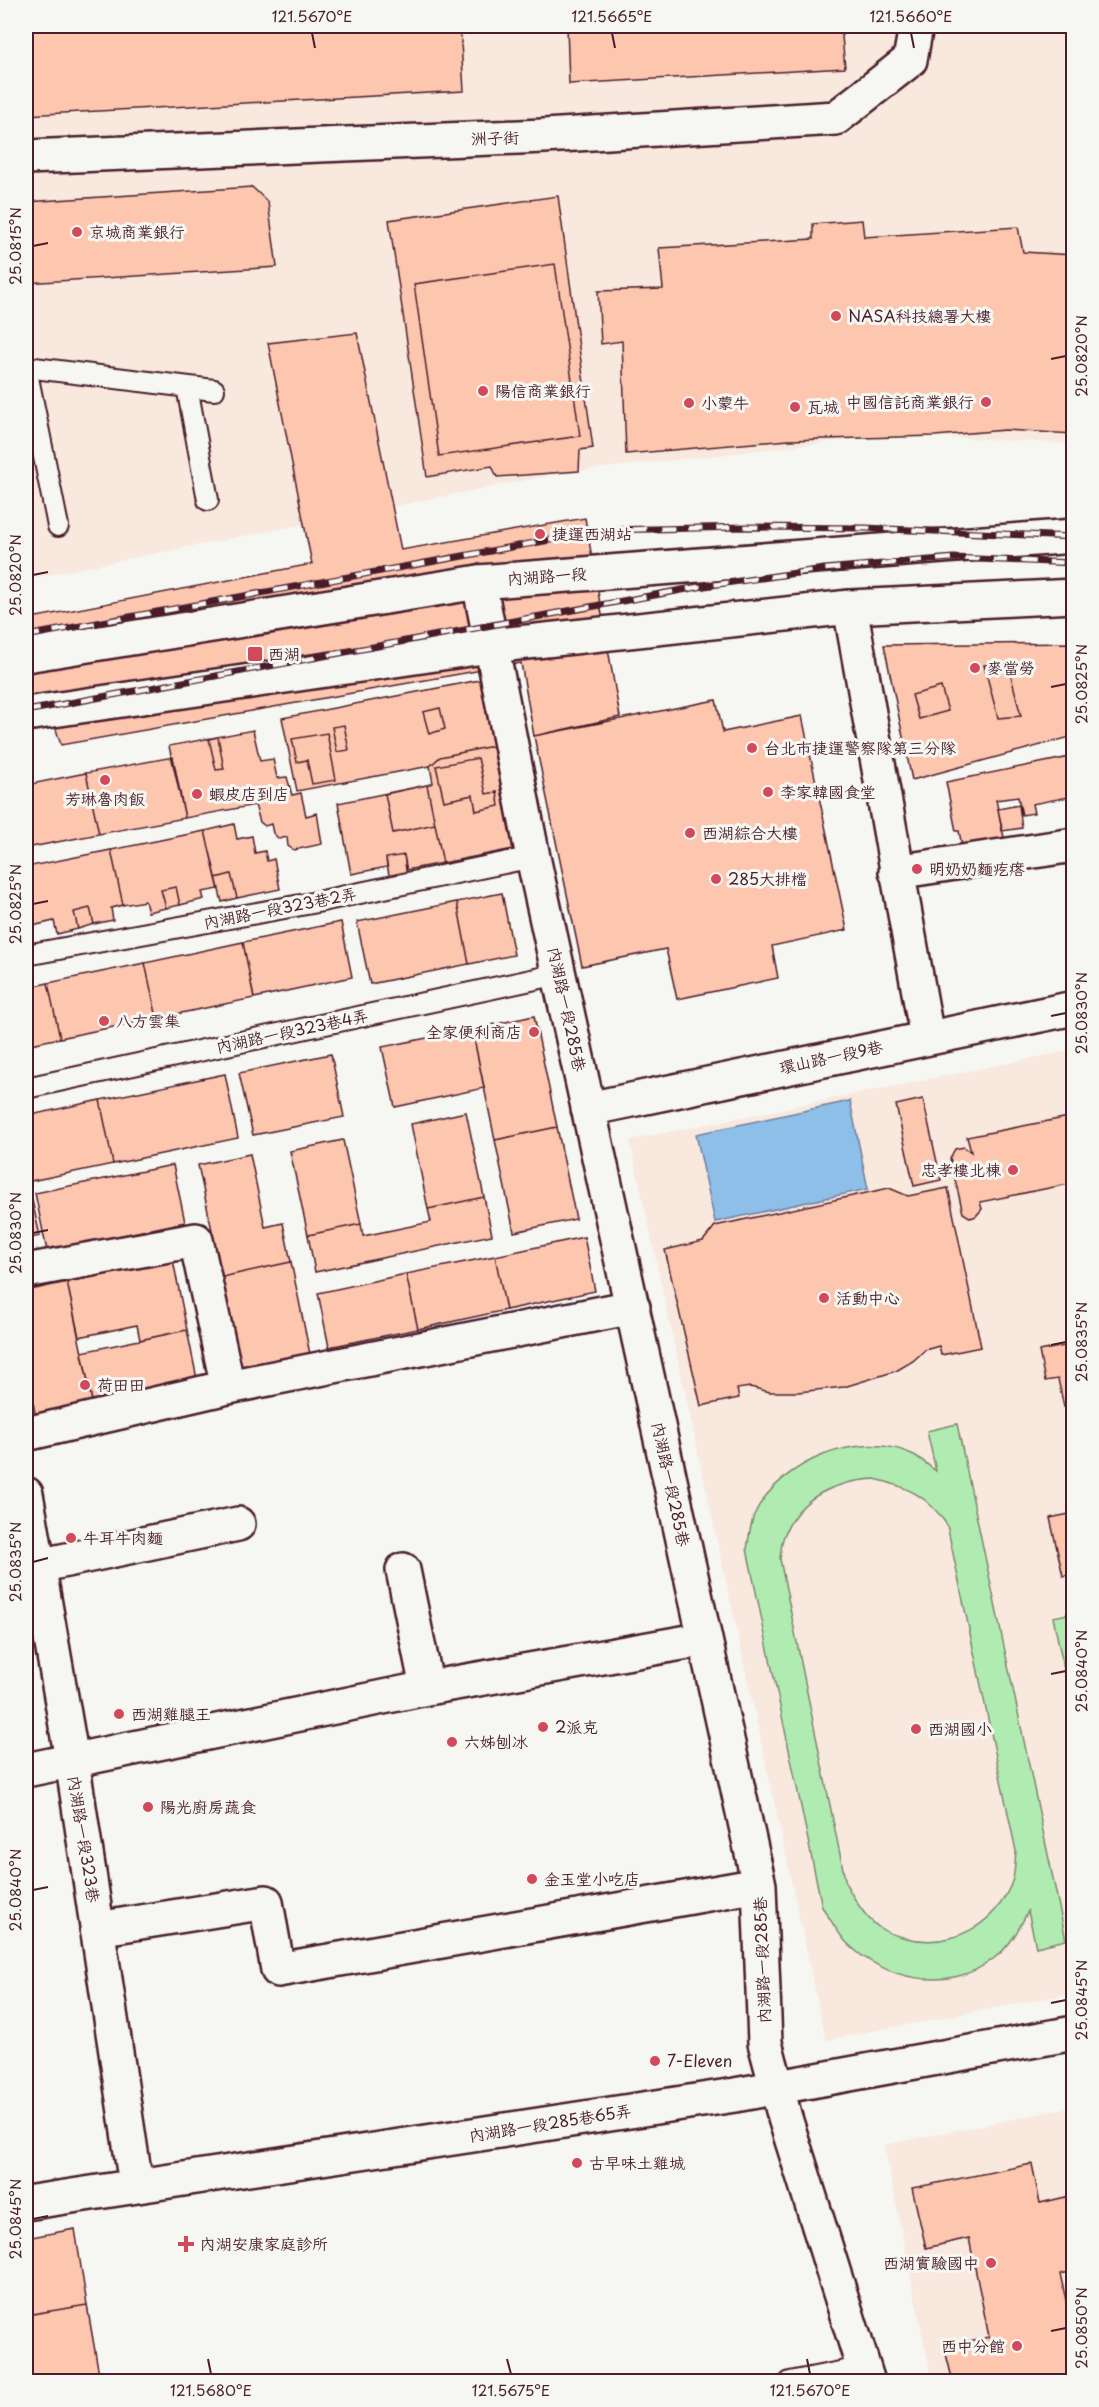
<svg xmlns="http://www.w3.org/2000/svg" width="1099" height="2407" viewBox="0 0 1099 2407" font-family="'Playpen Sans','LXGW WenKai TC',sans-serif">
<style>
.built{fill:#f8e8de}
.green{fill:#b0ecb1;stroke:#7d866e;stroke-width:1.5;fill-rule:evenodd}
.water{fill:#8dbfe9;stroke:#727f9d;stroke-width:1.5}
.building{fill:#fdc6af;stroke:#4a1f2b;stroke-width:1.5}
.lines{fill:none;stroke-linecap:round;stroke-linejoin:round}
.service-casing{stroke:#4a1f2b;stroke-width:24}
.minor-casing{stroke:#4a1f2b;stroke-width:38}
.secondary-casing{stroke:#4a1f2b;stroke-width:38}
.service{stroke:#f6f6f2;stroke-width:20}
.minor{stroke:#f6f6f2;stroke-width:33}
.secondary{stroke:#f6f6f2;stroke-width:33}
.rail-casing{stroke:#4a1f2b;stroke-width:7}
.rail{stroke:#f6f6f2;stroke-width:4.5;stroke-dasharray:14;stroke-linecap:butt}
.ticks{fill:none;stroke:#4a1f2b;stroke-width:2}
.poi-dot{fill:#d1495b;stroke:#f6f6f2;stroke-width:2}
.labels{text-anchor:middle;stroke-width:6;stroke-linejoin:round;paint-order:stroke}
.street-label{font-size:16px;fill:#4a1f2b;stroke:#f6f6f2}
.poi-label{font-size:16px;fill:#4a1f2b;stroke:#f6f6f2;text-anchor:start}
.neatline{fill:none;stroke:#4a1f2b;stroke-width:2}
.ticks-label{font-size:15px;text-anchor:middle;fill:#4a1f2b}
</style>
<rect width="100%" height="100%" fill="#f6f6f2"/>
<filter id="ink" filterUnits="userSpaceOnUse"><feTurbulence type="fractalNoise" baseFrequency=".0167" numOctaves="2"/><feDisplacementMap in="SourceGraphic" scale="12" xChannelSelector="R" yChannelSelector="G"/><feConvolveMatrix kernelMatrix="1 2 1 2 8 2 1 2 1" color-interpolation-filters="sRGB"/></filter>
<g filter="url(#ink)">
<path class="built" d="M26,26H1073V444L899,434L561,473L26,579Z
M1073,1050V1993L826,2040L630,1140Z
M1073,2107V2381H932L884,2145Z"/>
<path class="green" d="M957,1424L1066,1940L1036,1947L1028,1911C1019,1929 1010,1947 993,1959C949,1994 883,1980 846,1942C837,1932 830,1918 822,1907L747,1549C749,1538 750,1523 755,1513C780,1462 861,1428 914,1455C921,1459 929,1466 936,1471L927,1431ZM875,1479C908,1487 928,1496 947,1525L1016,1851C1015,1860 1015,1870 1013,1879C997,1925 952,1949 906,1938C898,1936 887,1933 880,1928C864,1917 855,1900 846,1884L780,1559C781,1552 781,1543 784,1536C799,1496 836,1481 875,1479Z
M1073,1613H1074L1073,1712L1053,1617Z"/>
<path class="water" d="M850,1101L868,1189L715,1222L696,1134Z"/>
<path class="building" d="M26,26H460L464,91L26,115Z
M567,26H841L845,68L569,84Z
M1074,148V205L1065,204Z
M252,187L268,202L277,267L26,283V202Z
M558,196L593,448L580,450L579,471L497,477L492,466L427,477L389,220Z
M862,220L864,237L1018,227L1023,252L1074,255V434L1005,430L935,436L789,440L626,454L622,341L601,344L598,291L663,289L659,248L813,239V224Z
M555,264L580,436L439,456L414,284Z
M357,333L401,550L585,518L620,717L534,736L521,663L61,745L54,723L26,728V619L312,564L268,343Z
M1074,643V736L912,780L884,645Z
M1008,664L1021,716L998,718L984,665Z
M480,680L493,746L440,757L430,766L297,791L282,718Z
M941,687L948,711L919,719L912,695Z
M716,700L723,732L802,716L847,930L772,946L778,978L677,999L666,949L582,966L534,736Z
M440,708L445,729L429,734L423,712Z
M344,725L349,750L337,752L332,727Z
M253,730L260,761L273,759L277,778L287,777L292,795L301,793L306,816L317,813L322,844L294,850L288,846L287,837L279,839L273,833L271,824L265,826L260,822L255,805L185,818L169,746Z
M327,733L336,780L312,784L307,760L297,762L292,739Z
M218,737L224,769L216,770L209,739Z
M493,746L513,849L443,863L427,785L433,783L430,766L440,757Z
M173,757L185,818L99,834L86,773Z
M1070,757L1074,774V796L1032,804L1034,813L1022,815L1018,797L996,800L1005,842L963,851L959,831H956L946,782Z
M478,758L486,794L497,792L499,806L476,811L473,795L444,801L436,766Z
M86,773L99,834L26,848V785Z
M427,785L435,824L393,833L385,794Z
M427,785L443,863L406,870L404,855L386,858L387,867L351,874L338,803Z
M1019,805L1022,828L1002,831L998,809Z
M234,824L237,839L252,836L255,853L265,851L267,861L274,859L280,889L237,898L231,874L216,878L205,831Z
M205,831L219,889L202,892L204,899L180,905L176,887L161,890L166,908L148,912L145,901L123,905L111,850Z
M111,850L123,905L111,908L113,920L94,924L90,908L74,912L78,929L57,934L54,921L32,926L26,894V867Z
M404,855L409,882L391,886L386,858Z
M231,874L237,898L222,902L216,878Z
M176,887L180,905L166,908L161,890Z
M502,893L514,955L469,964L457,902Z
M26,894L32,926L26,927Z
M457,902L469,964L370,984L357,922Z
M90,908L94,924L78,929L74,912Z
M341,922L352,977L254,998L243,942Z
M243,942L254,998L157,1018L145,963Z
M145,963L157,1018L60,1038L48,983Z
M48,983L60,1038L26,1045V988Z
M534,1016L557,1127L495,1140L472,1029Z
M472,1029L484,1088L395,1107L382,1047Z
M331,1054L344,1117L253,1135L239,1073Z
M225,1074L238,1138L113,1164L100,1100Z
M923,1099L941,1180L914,1186L896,1105Z
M100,1100L113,1164L26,1182V1116Z
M466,1112L484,1197L428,1209L411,1124Z
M1074,1116V1183L980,1202L982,1209L976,1216L971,1218L963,1213L950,1158L955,1149L964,1147L971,1152L967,1137Z
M557,1127L576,1219L514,1232L495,1140Z
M343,1140L361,1224L308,1235L290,1151Z
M250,1154L265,1227L283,1223L291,1262L222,1277L198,1165Z
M173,1165L185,1222L47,1251L35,1193Z
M26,1182H28L40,1236L26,1239Z
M889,1188L908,1196L948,1188L981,1347L941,1355L939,1346L925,1350L913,1361L896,1371L844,1387L798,1392H770L750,1387L737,1389L739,1398L701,1406L665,1250L703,1241L715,1226Z
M484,1197L492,1235L315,1272L308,1235L361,1224L363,1236L431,1222L428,1209Z
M584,1237L595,1291L506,1310L495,1256Z
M495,1256L506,1310L418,1329L406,1274Z
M173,1260L187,1330L140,1340L137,1325L79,1337L67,1282Z
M291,1262L310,1354L241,1369L222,1277Z
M406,1274L418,1329L329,1347L318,1293Z
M67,1282L93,1406L36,1418L26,1367V1291Z
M187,1330L198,1384L93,1406L82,1352Z
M1074,1344V1405L1064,1407L1058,1379L1045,1381L1039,1351Z
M1074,1513V1574L1063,1576L1050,1518Z
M1032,2164L1040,2203L1074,2195V2271L1060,2274L1074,2335V2382H953L944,2346L989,2337L969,2238L926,2248L912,2188Z
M75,2229L87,2305L26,2315V2238Z
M87,2305L100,2380L26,2382V2315Z"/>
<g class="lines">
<defs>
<path id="service" d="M26,367L214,390
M26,368L58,526
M187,387L208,500
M26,955L312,903L533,857
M26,1088L559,974
M790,2382L865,2367"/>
<path id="minor" d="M26,157L544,136L836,118L910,60L916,26
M479,582L533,857L759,1885L765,2043L785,2118L868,2382
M850,607L927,1037
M896,872L1074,845
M588,1109L1074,1008
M26,1271L196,1240L228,1387
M26,1434L228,1387L633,1307
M26,1494L72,1760L136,2185
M38,1566L238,1524
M403,1570L427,1688
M26,1770L427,1688L705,1639
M97,1929L266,1902L278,1970L759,1885
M26,2203L735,2095L1074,2033"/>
<path id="secondary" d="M26,655L479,582L1074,536
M26,714L490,646L850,607L1074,596"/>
</defs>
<use href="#service" class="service-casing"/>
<use href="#minor" class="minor-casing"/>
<use href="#secondary" class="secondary-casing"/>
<use href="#service" class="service"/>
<use href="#minor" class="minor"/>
<use href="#secondary" class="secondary"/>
<defs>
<path id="rail" d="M26,636L605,530L746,527L865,528L1074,537
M26,711L698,587L824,569L953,558L1074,563"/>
</defs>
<use href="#rail" class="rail-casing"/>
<use href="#rail" class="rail"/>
</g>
</g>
<path class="ticks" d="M312,33L315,48M612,33L615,48M911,33L914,48M33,246L48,243M1051,359L1066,356M33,575L48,572M1051,687L1066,684M33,904L48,901M1051,1016L1066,1013M33,1233L48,1230M1051,1345L1066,1342M33,1562L48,1558M1051,1674L1066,1671M33,1890L48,1887M1051,2003L1066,2000M33,2219L48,2216M1051,2331L1066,2328M208,2359L211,2374M507,2359L511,2374M807,2359L810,2374"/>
<g class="poi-dot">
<circle cx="77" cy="232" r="6"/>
<circle cx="836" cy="316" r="6"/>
<circle cx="483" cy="391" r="6"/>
<circle cx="986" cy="402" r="6"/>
<circle cx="689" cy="403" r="6"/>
<circle cx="795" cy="407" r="6"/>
<circle cx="540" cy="534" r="6"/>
<rect x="247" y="646" width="16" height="16" rx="3"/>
<circle cx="975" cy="668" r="6"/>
<circle cx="752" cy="748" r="6"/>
<circle cx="105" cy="780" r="6"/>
<circle cx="768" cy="792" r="6"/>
<circle cx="197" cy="794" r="6"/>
<circle cx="690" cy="833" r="6"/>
<circle cx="917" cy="869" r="6"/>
<circle cx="716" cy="879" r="6"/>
<circle cx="104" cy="1021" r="6"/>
<circle cx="534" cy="1032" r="6"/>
<circle cx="1013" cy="1170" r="6"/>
<circle cx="824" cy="1298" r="6"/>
<circle cx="85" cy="1385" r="6"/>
<circle cx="71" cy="1538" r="6"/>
<circle cx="119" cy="1714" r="6"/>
<circle cx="543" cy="1727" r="6"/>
<circle cx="916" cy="1729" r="6"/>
<circle cx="452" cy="1742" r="6"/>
<circle cx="148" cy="1807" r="6"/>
<circle cx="532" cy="1879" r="6"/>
<circle cx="655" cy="2061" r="6"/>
<circle cx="577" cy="2163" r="6"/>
<path d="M183 2235h6v6h6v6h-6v6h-6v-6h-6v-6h6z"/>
<circle cx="991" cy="2263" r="6"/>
<circle cx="1017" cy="2346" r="6"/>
</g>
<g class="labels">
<g class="street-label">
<text transform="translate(495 138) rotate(-2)" y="6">洲子街</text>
<text transform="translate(547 576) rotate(-4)" y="6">內湖路一段</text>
<text transform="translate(280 908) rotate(-11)" y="6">內湖路一段323巷2弄</text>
<text transform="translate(567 1009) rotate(78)" y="6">內湖路一段285巷</text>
<text transform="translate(292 1031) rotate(-12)" y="6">內湖路一段323巷4弄</text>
<text transform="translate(831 1057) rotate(-12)" y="6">環山路一段9巷</text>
<text transform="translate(671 1484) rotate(78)" y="6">內湖路一段285巷</text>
<text transform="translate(84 1839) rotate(81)" y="6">內湖路一段323巷</text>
<text transform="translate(762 1960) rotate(-92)" y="6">內湖路一段285巷</text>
<text transform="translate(550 2123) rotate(-9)" y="6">內湖路一段285巷65弄</text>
</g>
<g class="poi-label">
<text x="89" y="238">京城商業銀行</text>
<text x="848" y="322">NASA科技總署大樓</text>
<text x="495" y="397">陽信商業銀行</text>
<text x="974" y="408" text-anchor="end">中國信託商業銀行</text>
<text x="701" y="409">小蒙牛</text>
<text x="807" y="413">瓦城</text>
<text x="552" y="540">捷運西湖站</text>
<text x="268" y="660">西湖</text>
<text x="987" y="674">麥當勞</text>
<text x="764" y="754">台北市捷運警察隊第三分隊</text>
<text x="780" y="798">李家韓國食堂</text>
<text x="209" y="800">蝦皮店到店</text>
<text x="105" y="805" text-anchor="middle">芳琳魯肉飯</text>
<text x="702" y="839">西湖綜合大樓</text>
<text x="929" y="875">明奶奶麵疙瘩</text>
<text x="728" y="885">285大排檔</text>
<text x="116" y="1027">八方雲集</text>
<text x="522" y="1038" text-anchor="end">全家便利商店</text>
<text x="1001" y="1176" text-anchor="end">忠孝樓北棟</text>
<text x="836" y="1304">活動中心</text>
<text x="97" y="1391">荷田田</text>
<text x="83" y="1544">牛耳牛肉麵</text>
<text x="131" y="1720">西湖雞腿王</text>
<text x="555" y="1733">2派克</text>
<text x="928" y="1735">西湖國小</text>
<text x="464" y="1748">六姊刨冰</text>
<text x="160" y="1813">陽光廚房蔬食</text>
<text x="544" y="1885">金玉堂小吃店</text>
<text x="667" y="2067">7-Eleven</text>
<text x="589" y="2169">古早味土雞城</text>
<text x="200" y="2250">內湖安康家庭診所</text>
<text x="979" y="2269" text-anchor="end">西湖實驗國中</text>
<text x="1005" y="2352" text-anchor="end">西中分館</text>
</g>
</g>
<rect width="1099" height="2407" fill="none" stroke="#f6f6f2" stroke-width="66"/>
<rect x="33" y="33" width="1033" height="2341" class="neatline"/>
<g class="ticks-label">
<text x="312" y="22">121.5670°E</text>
<text x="612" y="22">121.5665°E</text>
<text x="911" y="22">121.5660°E</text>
<text transform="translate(16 246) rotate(-90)" y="5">25.0815°N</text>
<text transform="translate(1082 356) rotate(-90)" y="5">25.0820°N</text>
<text transform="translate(16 575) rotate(-90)" y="5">25.0820°N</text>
<text transform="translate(1082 684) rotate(-90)" y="5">25.0825°N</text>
<text transform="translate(16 904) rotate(-90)" y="5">25.0825°N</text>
<text transform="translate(1082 1013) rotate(-90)" y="5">25.0830°N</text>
<text transform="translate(16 1233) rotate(-90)" y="5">25.0830°N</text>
<text transform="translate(1082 1342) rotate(-90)" y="5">25.0835°N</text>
<text transform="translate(16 1562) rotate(-90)" y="5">25.0835°N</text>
<text transform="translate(1082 1671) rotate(-90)" y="5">25.0840°N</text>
<text transform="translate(16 1890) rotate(-90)" y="5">25.0840°N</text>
<text transform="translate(1082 2000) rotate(-90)" y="5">25.0845°N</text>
<text transform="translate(16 2219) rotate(-90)" y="5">25.0845°N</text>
<text transform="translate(1082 2328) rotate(-90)" y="5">25.0850°N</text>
<text x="211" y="2396">121.5680°E</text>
<text x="511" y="2396">121.5675°E</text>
<text x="810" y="2396">121.5670°E</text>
</g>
</svg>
